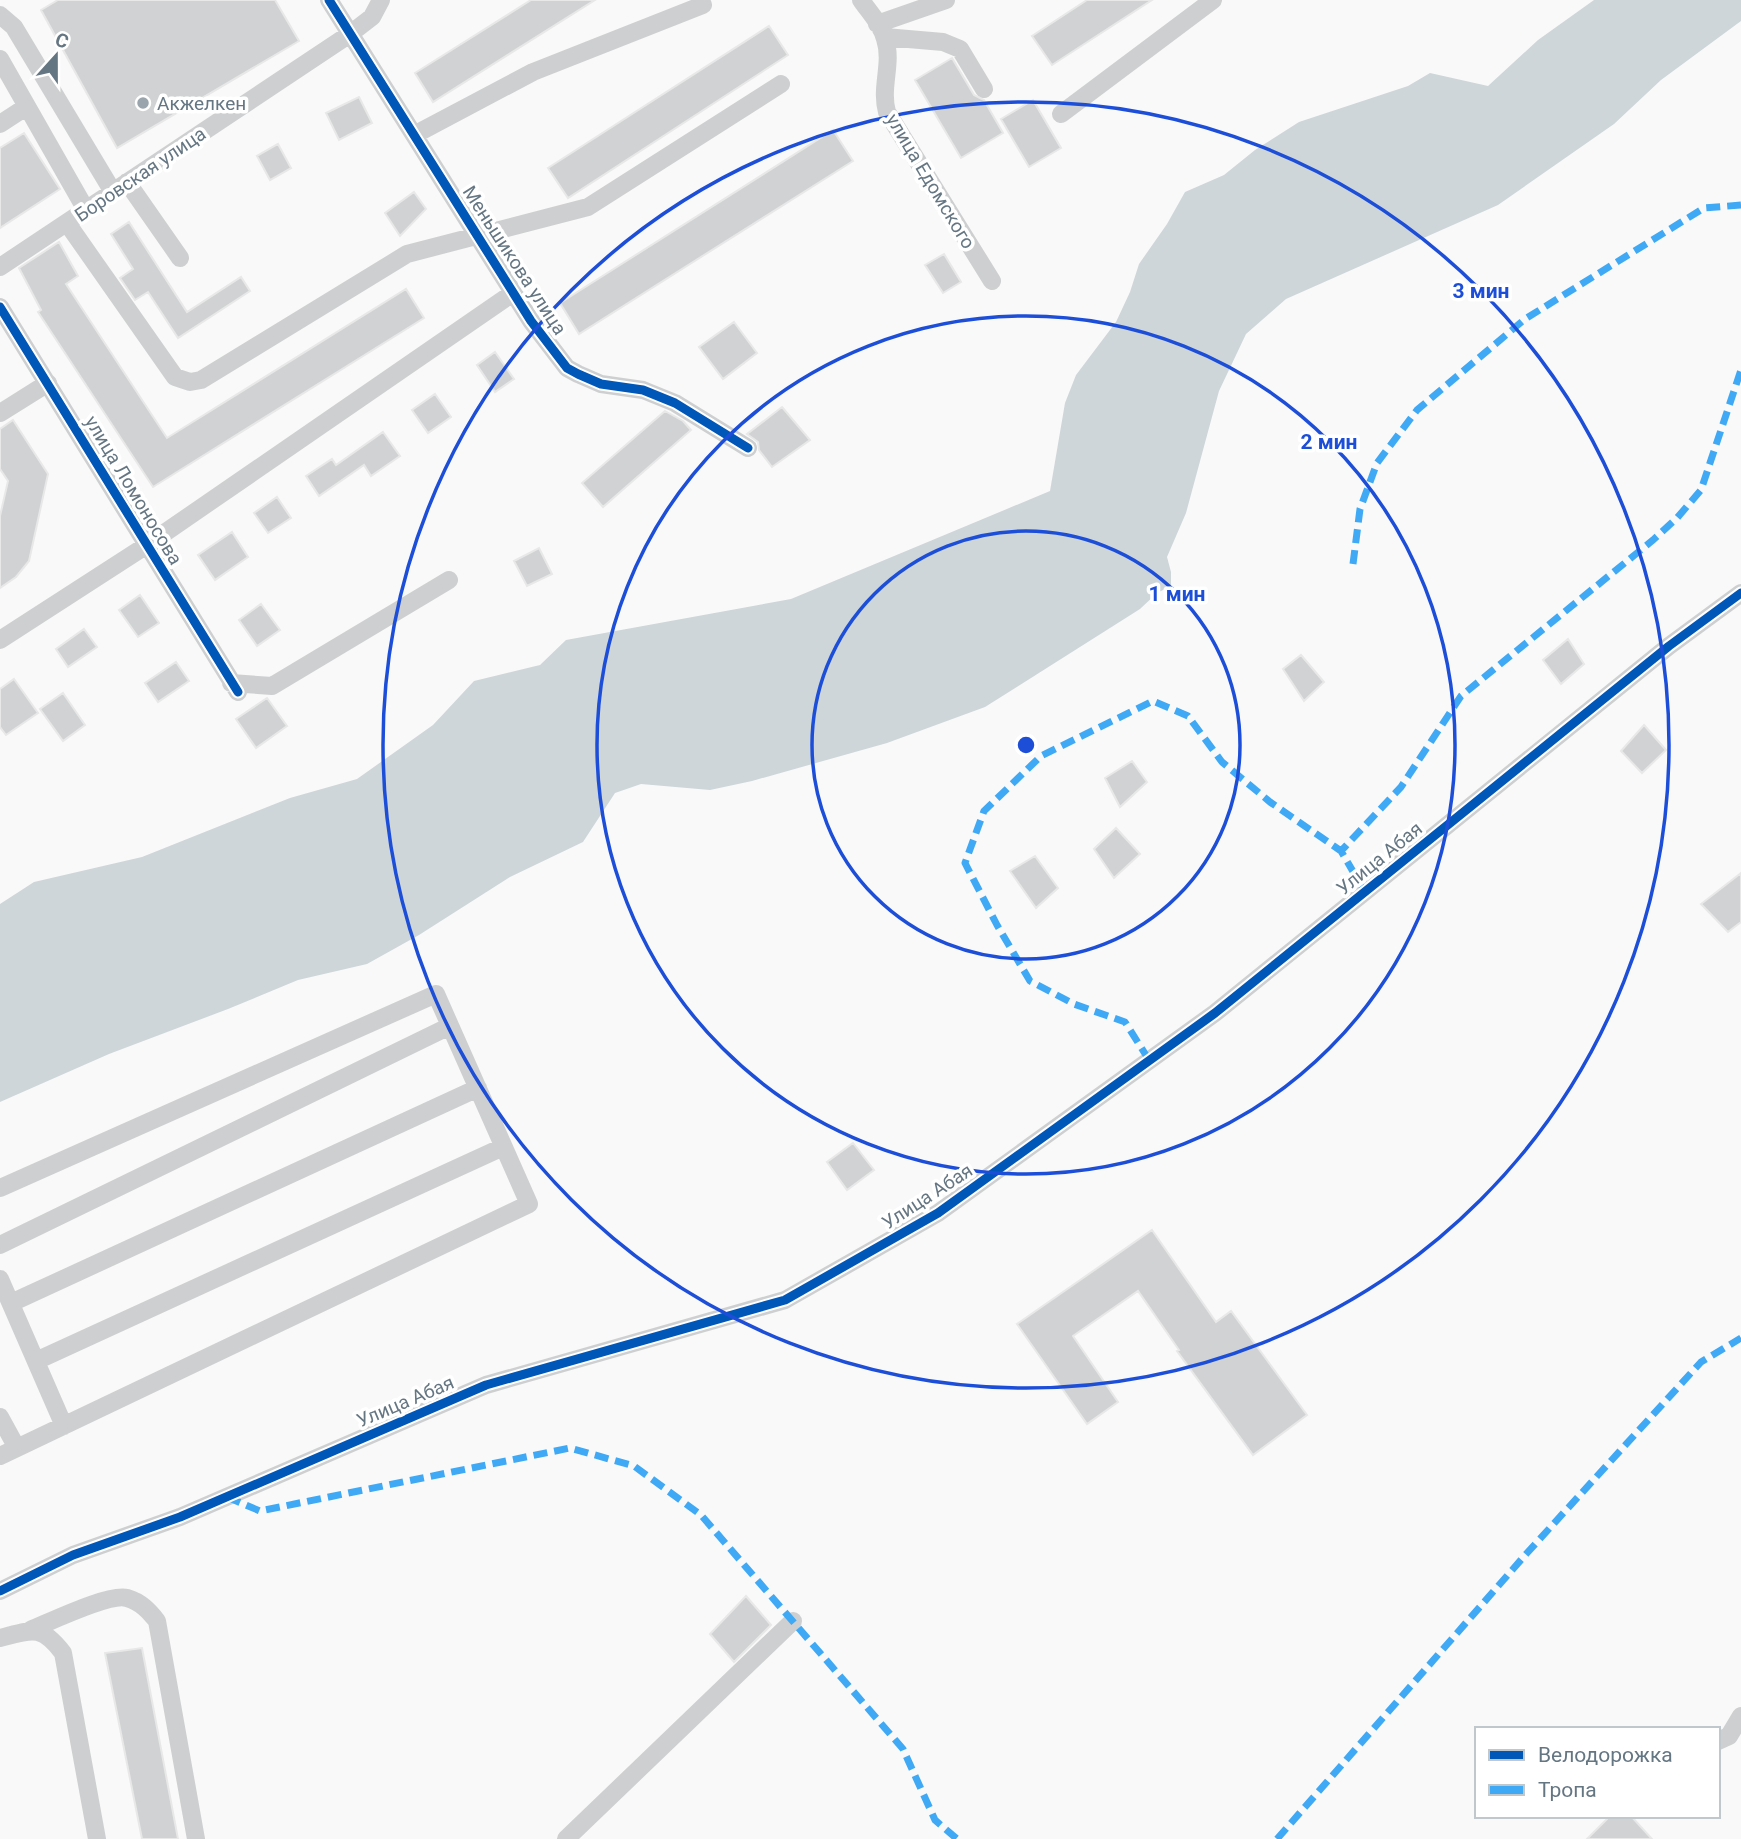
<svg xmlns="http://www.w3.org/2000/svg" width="1741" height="1839" viewBox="0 0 1741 1839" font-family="Roboto,sans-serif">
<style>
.water{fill:#ced6d9}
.building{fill:#d0d2d3;stroke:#e8e8e8;stroke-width:2}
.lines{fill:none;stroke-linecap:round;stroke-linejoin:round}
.minor{stroke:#cecfd0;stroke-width:18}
.quiet{stroke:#3fa9f5;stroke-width:7;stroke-dasharray:14 7;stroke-linecap:butt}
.cycleway-casing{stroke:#fff;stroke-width:13}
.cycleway{stroke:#0057b8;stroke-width:9}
.ring{fill:none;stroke:#1d4ed8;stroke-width:3.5}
.poi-dot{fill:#99a4ac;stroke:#fff;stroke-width:2.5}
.labels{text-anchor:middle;stroke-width:7;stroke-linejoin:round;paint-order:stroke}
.poi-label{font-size:19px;fill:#657683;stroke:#fff;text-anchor:start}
.street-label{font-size:19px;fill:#657683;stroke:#fff}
.centre{fill:#1d4ed8;stroke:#fff;stroke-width:3.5}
.ring-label{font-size:21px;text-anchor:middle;font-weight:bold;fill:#1d4ed8;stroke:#fff;stroke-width:7;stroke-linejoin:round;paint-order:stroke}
</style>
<rect width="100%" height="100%" fill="#f9f9f9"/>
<path class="water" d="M1594,0H1741V21L1661,80L1614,124L1498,205L1286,299L1246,334L1219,391L1186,513L1167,557L1171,572V586L1157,593L1140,609L985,707L887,743L752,781L710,790L641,784L615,793L583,842L510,877L419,935L367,964L298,980L228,1009L109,1054L0,1102V904L34,882L142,857L290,798L357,779L433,725L474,681L540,665L566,640L791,599L1050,491L1065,403L1076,375L1116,322L1130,292L1139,264L1167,224L1185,192L1224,175L1255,150L1299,122L1408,86L1430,73L1488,86L1538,40Z"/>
<path class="building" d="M58,0H275L299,41L117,148L41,10Z
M531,0H595L433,102L415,73Z
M1087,0H1152L1052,65L1032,36Z
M769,26L788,55L568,198L548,168Z
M952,58L974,95L984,100L1003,133L961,158L915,80Z
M359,97L372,123L339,140L326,113Z
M1033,100L1061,148L1029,167L1001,119Z
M833,130L853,161L579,334L560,303Z
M24,133L60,189L0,228V148Z
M278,144L291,168L270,180L257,156Z
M414,192L426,209L400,236L385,213Z
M129,222L187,312L241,277L250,291L178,338L148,292L135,300L120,278L133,269L111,234Z
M59,242L78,276L66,284L167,438L406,289L424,318L153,487L38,312L41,310L19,268Z
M944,254L961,282L943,293L925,265Z
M734,322L757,353L723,379L699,347Z
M495,352L514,379L495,392L477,365Z
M435,394L451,417L428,433L412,410Z
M782,407L810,440L772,467L759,450L758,442L747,434Z
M665,411L683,421L691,430L603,507L582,483Z
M13,420L48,474L29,561L16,577L0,588V516L8,481L0,469V429Z
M383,432L400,456L371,476L364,465L319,496L306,476L332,459L336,465Z
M277,497L291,518L268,533L254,513Z
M232,532L248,557L215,580L198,555Z
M539,548L552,574L527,586L514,561Z
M140,595L159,623L138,637L119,610Z
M261,604L280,630L257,646L239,620Z
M84,629L97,647L68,667L56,649Z
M1568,639L1584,664L1561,684L1543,660Z
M1301,655L1324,682L1304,701L1283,669Z
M176,662L189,681L158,702L145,683Z
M14,679L38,713L6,735L0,727V689Z
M63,693L85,725L63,741L40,709Z
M267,698L287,726L256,748L236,719Z
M1644,725L1666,750L1642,773L1621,751Z
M1132,761L1147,782L1120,807L1105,778Z
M1116,828L1140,854L1114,878L1094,849Z
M1035,856L1058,888L1036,908L1010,871Z
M1741,873V922L1728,932L1701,904Z
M853,1143L874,1170L847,1190L827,1162Z
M1152,1230L1216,1322L1231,1311L1307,1415L1253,1455L1177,1351L1179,1350L1138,1291L1073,1336L1118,1402L1087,1424L1017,1324Z
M746,1596L771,1625L734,1662L710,1634Z
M142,1648L178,1839H142L105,1653Z
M1610,1816H1631L1652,1839H1587Z"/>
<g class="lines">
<path class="minor" d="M329,0L531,321L567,368L578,374L601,384L643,390L675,403L748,448
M861,0C869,12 882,25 885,39C893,63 880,87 887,112L992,281
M0,15L14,27L113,192
M877,24L946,0
M885,37L943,42L960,49L984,89
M0,59L86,210
M1061,114L1213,0
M0,124L26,107
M414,135L533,72L703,5
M127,182L180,258
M67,223L175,377L190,382L201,380L407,254L588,207L781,84
M0,267L350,34L372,17L381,0
M0,307L238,692
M0,413L48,383
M0,640L147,545L513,293
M231,683L272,686L449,580
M0,1188L436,994L529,1204L0,1456
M0,1245L450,1026
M0,1279L64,1426
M11,1303L478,1088
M36,1361L503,1147
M0,1417L17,1448
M0,1591L73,1555L180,1517L486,1385L785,1300L938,1213L1215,1013L1669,646L1741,593
M30,1630C50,1622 109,1593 127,1598C141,1602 149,1611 157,1621L196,1839
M0,1638C32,1630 41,1624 63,1653L97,1839
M1718,1741L1729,1736L1741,1716
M566,1839L793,1621"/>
<path class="quiet" d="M1353,564L1360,509L1377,463L1417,410L1525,319L1704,208L1741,205
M1365,892L1341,851L1401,787L1461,696L1653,540L1677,518L1701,490L1741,370
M1149,1060L1125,1022L1074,1004L1030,981L997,925L965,863L984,811L1041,756L1153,701L1188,716L1222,762L1270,802L1341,851
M227,1497L260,1511L570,1448L634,1466L701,1515L903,1749L935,1820L957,1839
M1277,1839L1527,1553L1701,1362L1741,1338"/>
<defs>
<path id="cycleway" d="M329,0L531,321L567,368L578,374L601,384L643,390L675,403L748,448
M0,307L238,692
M0,1591L73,1555L180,1517L486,1385L785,1300L938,1213L1215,1013L1669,646L1741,593"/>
</defs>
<use href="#cycleway" class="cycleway-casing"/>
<use href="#cycleway" class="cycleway"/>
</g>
<g class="ring">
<circle cx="1026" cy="745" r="214"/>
<circle cx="1026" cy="745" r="429"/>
<circle cx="1026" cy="745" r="643"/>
</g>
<circle class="poi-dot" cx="143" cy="103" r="7"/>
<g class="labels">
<g class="poi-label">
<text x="157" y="110">Акжелкен</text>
</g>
<g class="street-label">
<text transform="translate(140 174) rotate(-34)" y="7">Боровская улица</text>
<text transform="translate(931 181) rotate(59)" y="7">улица Едомского</text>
<text transform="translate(515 260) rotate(57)" y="7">Меньшикова улица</text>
<text transform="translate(134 490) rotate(59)" y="7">улица Ломоносова</text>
<text transform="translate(1379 858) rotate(-39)" y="7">Улица Абая</text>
<text transform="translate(927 1196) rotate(-33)" y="7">Улица Абая</text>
<text transform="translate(405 1401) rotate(-23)" y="7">Улица Абая</text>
</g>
</g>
<circle cx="1026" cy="745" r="10" class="centre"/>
<g class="ring-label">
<text x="1481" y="298">3 мин</text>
<text x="1329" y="449">2 мин</text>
<text x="1177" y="601">1 мин</text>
</g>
<rect x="1475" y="1727" width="245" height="91" fill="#ffffff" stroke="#c1c8cd" stroke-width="2"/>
<rect x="1489" y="1750" width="35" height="10" fill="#0057b8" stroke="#c1c8cd" stroke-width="2"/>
<text x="1538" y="1762" font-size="21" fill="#657683">Велодорожка</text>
<rect x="1489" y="1785" width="35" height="10" fill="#3fa9f5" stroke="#c1c8cd" stroke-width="2"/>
<text x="1538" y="1797" font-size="21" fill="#657683">Тропа</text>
<g transform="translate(56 56) rotate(21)" stroke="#ffffff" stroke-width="5" paint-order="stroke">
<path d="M0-5L12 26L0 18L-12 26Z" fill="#657683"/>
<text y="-10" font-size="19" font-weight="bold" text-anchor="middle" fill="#657683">С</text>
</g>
</svg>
